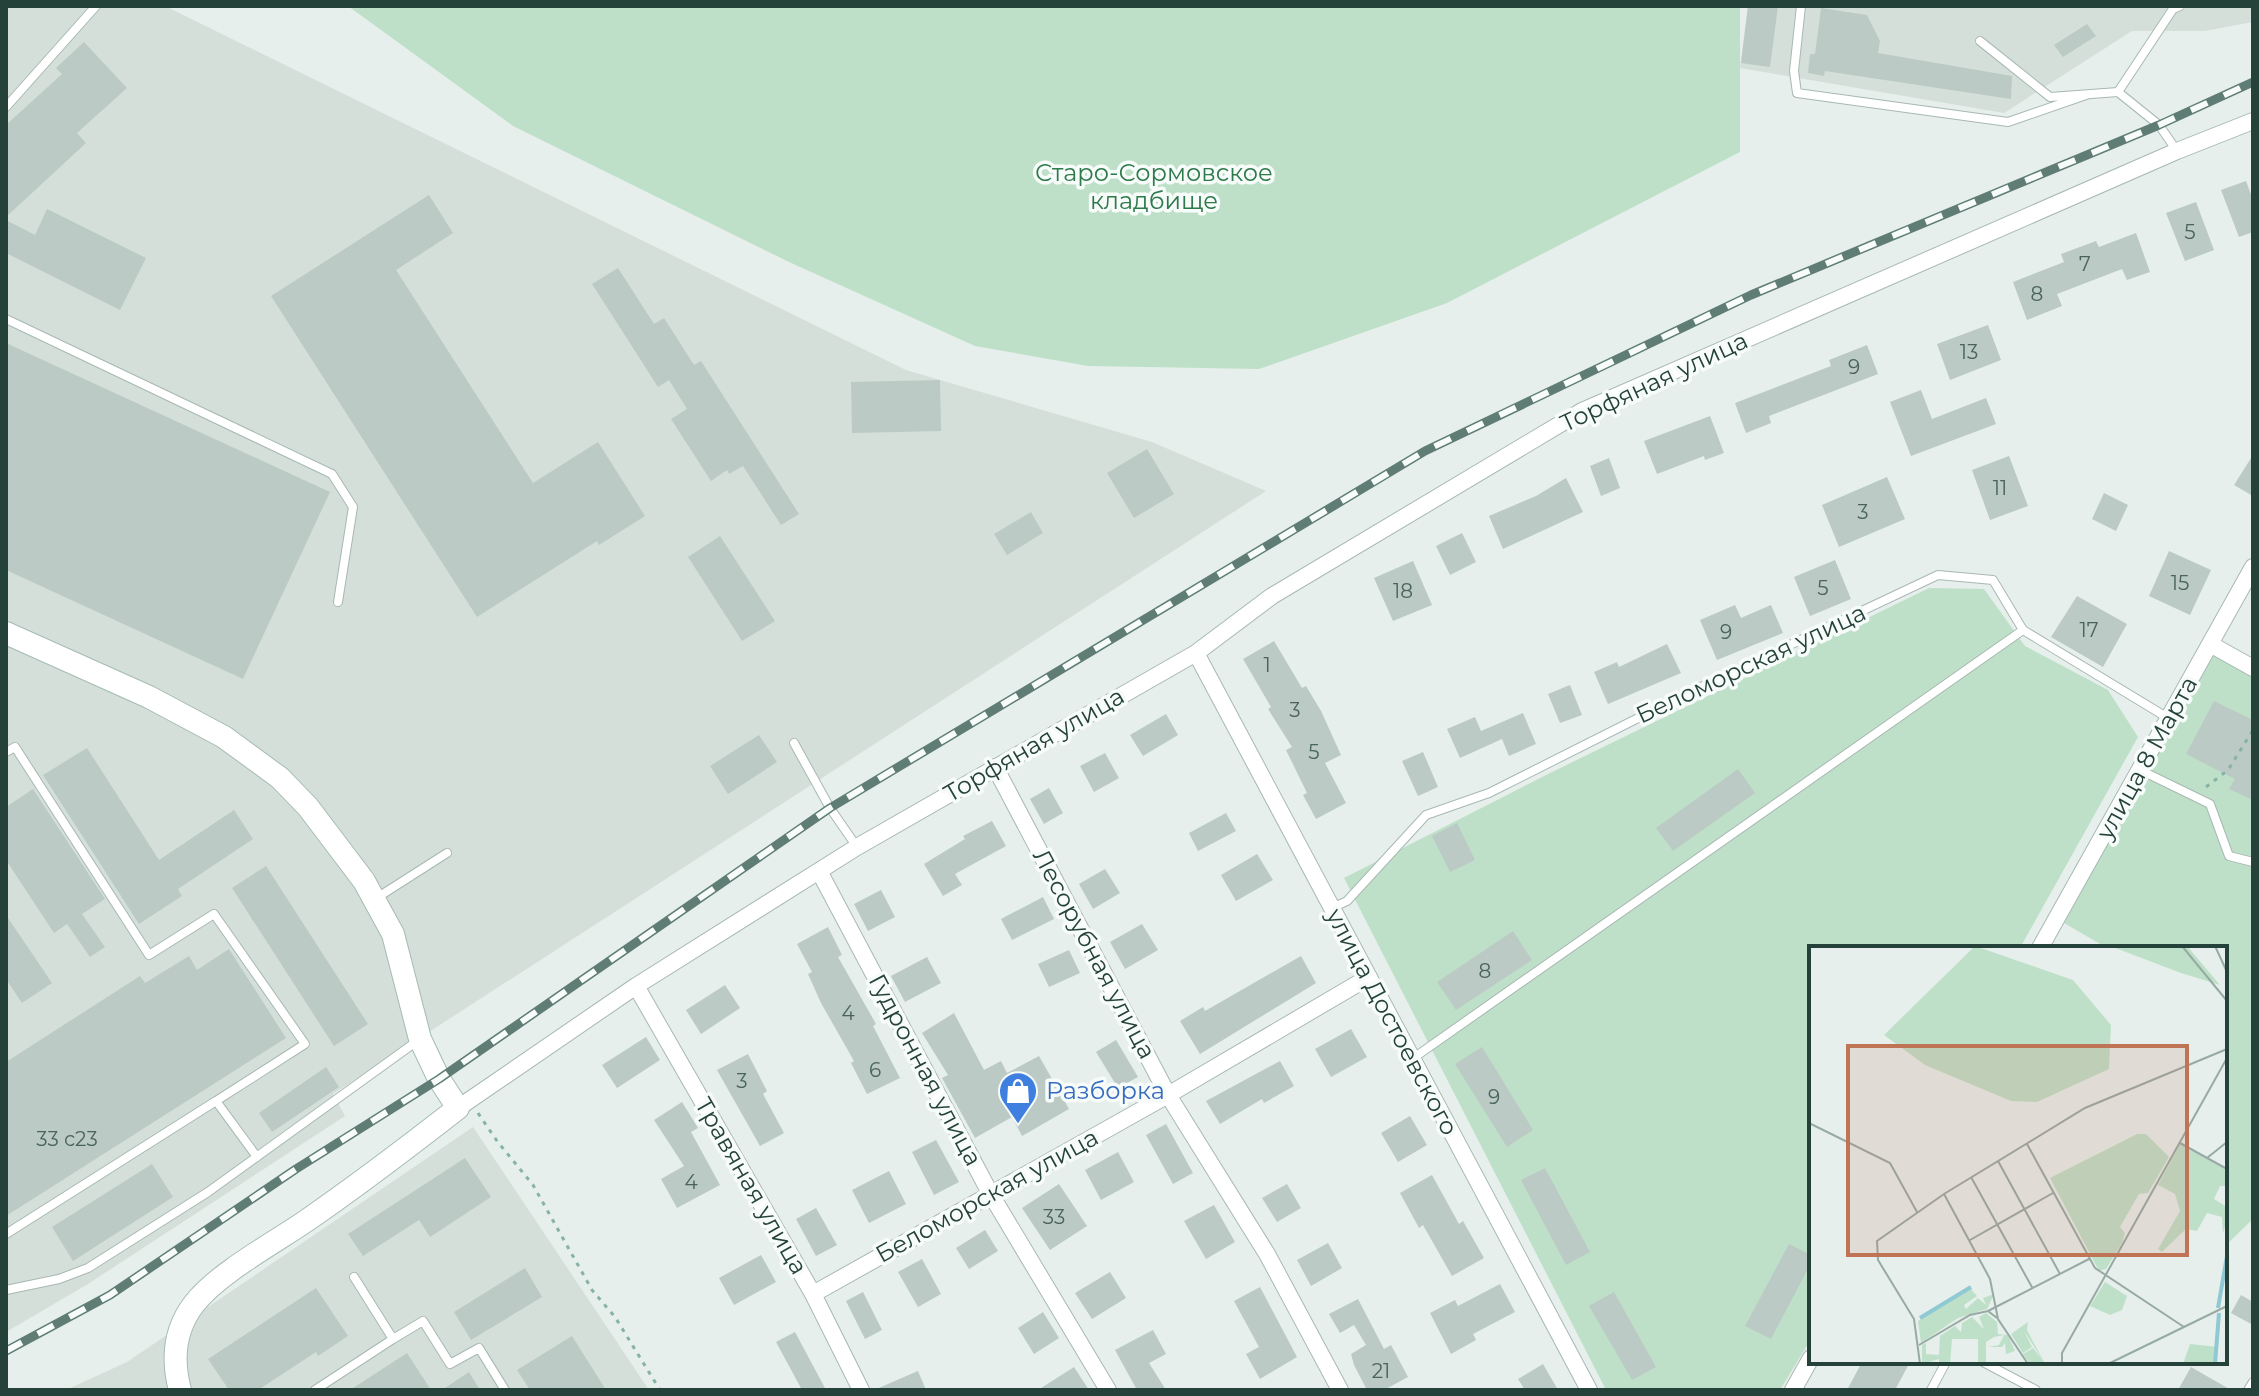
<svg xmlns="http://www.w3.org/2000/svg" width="2259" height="1396" viewBox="0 0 2259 1396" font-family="Montserrat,sans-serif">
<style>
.built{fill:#d4dfda}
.green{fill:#bfe0c8}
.building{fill:#bbcac4}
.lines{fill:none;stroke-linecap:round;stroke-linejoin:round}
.lane-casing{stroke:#a8b8b2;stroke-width:10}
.street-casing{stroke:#a8b8b2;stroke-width:18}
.secondary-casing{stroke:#a4bbb3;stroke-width:24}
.path{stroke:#86b3a5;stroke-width:3;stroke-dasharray:4 6;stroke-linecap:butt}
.lane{stroke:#fff;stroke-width:8}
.street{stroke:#fff;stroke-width:16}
.secondary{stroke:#fff;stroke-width:22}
.rail-casing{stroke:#5f7d75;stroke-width:9}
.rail{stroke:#f7fbf9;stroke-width:6;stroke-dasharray:18;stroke-linecap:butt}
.labels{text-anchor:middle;stroke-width:7;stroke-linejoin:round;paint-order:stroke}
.number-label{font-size:20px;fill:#4a645c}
.park-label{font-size:24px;fill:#2d7a4b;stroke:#f7fbf9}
.street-label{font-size:24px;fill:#24423a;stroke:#f7fbf9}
.shop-label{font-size:24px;fill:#366cbe;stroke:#f7fbf9;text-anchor:start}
.inset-river{fill:none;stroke:#8ec9d4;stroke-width:4}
.inset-road{fill:none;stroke:#98aaa4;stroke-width:2}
.view{fill:#c07456;fill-opacity:0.15;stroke:#c07456;stroke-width:4}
.inset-edge{fill:none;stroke:#24423a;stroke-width:4}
</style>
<rect width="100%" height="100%" fill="#e6efeb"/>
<path class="built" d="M6,6H165L906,370L1152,442L1266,491L333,1094L345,1116L88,1284L6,1332Z
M1748,6H2253V22L2205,31H2132L2004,113L1740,68Z
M473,1127L649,1390H66L127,1362Z"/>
<path class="green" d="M348,6H1740V152L1447,303L1259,369L1088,366L975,346L789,262L513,126Z
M1929,588L1984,589L2025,646L2108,690L2138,737L2020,948H1811V1339L1780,1390H1606L1344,878L1548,774Z
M2213,653L2253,675V1219L2225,1246V948H2107L2064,923Z"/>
<path class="building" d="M1748,6H1778L1770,67L1741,63Z
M1821,8L1867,15L1880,41L1878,53L2012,76L2011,99L1825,71L1824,76L1808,73L1810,54H1815Z
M2087,24L2096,36L2063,57L2054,45Z
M84,42L127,88L77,133L86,143L6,217V125L62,74L56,68Z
M2246,181L2253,200V232L2239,237L2221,190Z
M429,195L453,233L396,270L533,483L598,442L645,516L599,545L597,541L477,617L271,296Z
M2196,202L2214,250L2185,261L2166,213Z
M47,209L146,258L120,310L6,253V220L35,235Z
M2136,233L2150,272L2127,280L2122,269L2057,294L2062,306L2027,320L2013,282L2064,262L2061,254L2096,241L2099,247Z
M618,268L654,324L664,318L694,365L701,361L799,514L781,525L743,466L729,474L727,470L711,481L671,419L687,409L669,380L658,387L592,284Z
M1988,325L2001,360L1950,380L1937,344Z
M6,343L330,492L243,679L6,570Z
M1867,345L1878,374L1769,416L1771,423L1746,433L1735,403L1831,366L1829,360Z
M940,380L941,431L852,433L851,382Z
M1921,390L1932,419L1986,398L1996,424L1911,456L1890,402Z
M1710,416L1724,453L1705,460L1704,456L1657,474L1644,441Z
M1147,449L1174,494L1134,518L1107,473Z
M2253,455V496L2234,485Z
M2009,456L2028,506L1990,520L1972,470Z
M1609,458L1620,488L1601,496L1590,466Z
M1887,477L1905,519L1839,547L1822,505Z
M1566,478L1583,512L1503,549L1489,516L1536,496Z
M2104,493L2128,505L2116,531L2092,519Z
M1031,512L1043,533L1007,555L994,534Z
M1462,533L1476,562L1450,575L1436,546Z
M720,536L775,621L742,641L688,557Z
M2169,551L2211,570L2190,615L2149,596Z
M1835,560L1851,599L1810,616L1794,577Z
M1413,561L1432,605L1393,621L1374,578Z
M2077,596L2127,624L2103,667L2051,637Z
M1735,605L1741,618L1771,605L1783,633L1717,660L1700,620Z
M1274,641L1302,688L1306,686L1321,711L1341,755L1325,763L1346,803L1316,819L1303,795L1307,793L1286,750L1292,747L1268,709L1271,707L1243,659Z
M1667,644L1681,673L1608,704L1594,672L1617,662L1619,667Z
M1570,685L1582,715L1560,723L1548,694Z
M2214,701L2253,720V800L2229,789L2235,779L2186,754Z
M1523,713L1536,744L1509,756L1502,739L1460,758L1447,729L1475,717L1481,731Z
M1166,714L1178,735L1143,756L1130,735Z
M759,735L777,762L728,794L710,766Z
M87,748L159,860L234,810L253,839L178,889L182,896L139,924L43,775Z
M1423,752L1438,787L1418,796L1402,761Z
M1105,753L1119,778L1094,792L1080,766Z
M1738,769L1755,793L1673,851L1656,828Z
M1049,788L1063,813L1044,824L1030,799Z
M33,789L105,899L82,914L105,947L90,957L67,924L54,933L6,860V807Z
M1226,813L1236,831L1198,851L1189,833Z
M992,821L1006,846L955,874L962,885L943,896L924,864L965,839L963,836Z
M1457,823L1475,860L1450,872L1432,836Z
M1257,854L1273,880L1236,901L1221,875Z
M266,866L368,1024L334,1046L232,888Z
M1105,869L1120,893L1093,909L1079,884Z
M881,890L895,917L868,931L854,904Z
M1043,897L1054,919L1012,940L1001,919Z
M6,915L52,983L22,1003L6,979Z
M1142,924L1158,950L1125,969L1110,942Z
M828,927L842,955L838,957L876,1024L873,1026L900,1078L867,1094L851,1063L854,1061L821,1003L808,974L812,972L797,944Z
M1513,931L1532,960L1456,1010L1437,982Z
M229,949L286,1038L6,1216V1062L140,976L145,983L189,956L197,970Z
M1069,950L1080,973L1049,987L1038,964Z
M1301,956L1316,983L1200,1054L1180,1021L1203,1007L1205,1011Z
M927,957L941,983L905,1002L891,976Z
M725,985L740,1008L701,1034L686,1010Z
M954,1013L984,1070L1001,1061L1007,1073L1039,1056L1069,1109L1022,1136L1012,1117L975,1138L942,1078L948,1075L922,1033Z
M1351,1029L1367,1057L1331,1077L1315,1049Z
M646,1037L660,1060L617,1088L602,1065Z
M1116,1040L1138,1077L1118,1088L1096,1052Z
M1482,1047L1533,1130L1507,1147L1455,1064Z
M748,1054L767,1091L763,1094L784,1133L760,1146L717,1070Z
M1280,1061L1294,1086L1264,1103L1262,1099L1220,1124L1206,1101Z
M326,1067L339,1087L272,1132L259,1113Z
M682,1102L698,1128L691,1132L720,1185L677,1208L661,1179L684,1166L654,1120Z
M1410,1116L1427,1145L1398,1162L1381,1133Z
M1166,1124L1193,1173L1173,1184L1146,1135Z
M936,1140L959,1182L934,1195L912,1152Z
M1118,1152L1134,1182L1101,1200L1085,1170Z
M465,1158L491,1197L430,1237L419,1220L363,1256L348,1234Z
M152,1164L173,1197L73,1261L52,1227Z
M1545,1168L1590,1252L1566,1265L1521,1180Z
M889,1171L906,1204L869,1223L852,1190Z
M1432,1175L1459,1224L1463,1221L1484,1258L1452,1276L1423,1225L1419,1228L1400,1193Z
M1059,1184L1087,1226L1050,1250L1022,1208Z
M1287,1184L1301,1208L1277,1222L1262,1198Z
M1214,1205L1235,1242L1206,1259L1184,1221Z
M816,1208L837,1245L816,1256L796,1219Z
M985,1230L998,1251L969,1269L956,1248Z
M1328,1243L1342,1268L1311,1286L1297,1260Z
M1789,1244L1811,1255V1263L1771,1339L1745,1326Z
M761,1255L776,1282L734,1305L719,1278Z
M922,1259L941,1294L918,1307L898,1272Z
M525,1268L542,1297L471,1340L454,1312Z
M1110,1272L1126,1298L1092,1319L1075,1293Z
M1500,1284L1515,1312L1473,1334L1476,1340L1451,1354L1430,1313L1455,1300L1458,1306Z
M1260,1287L1297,1357L1260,1379L1246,1354L1259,1347L1234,1301Z
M316,1288L348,1336L318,1356L316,1352L258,1390H229L208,1359Z
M863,1292L882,1330L865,1339L846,1301Z
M1614,1292L1656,1367L1632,1380L1589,1306Z
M2241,1295L2253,1302V1325L2231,1313Z
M1358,1299L1384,1349L1391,1345L1408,1377L1384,1390H1367L1354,1365L1351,1354L1366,1345L1354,1325L1340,1333L1329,1314Z
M1043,1312L1059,1338L1034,1354L1018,1328Z
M1153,1330L1166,1354L1149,1363L1166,1390H1137L1115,1350Z
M795,1332L826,1390H802L776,1342Z
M572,1336L606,1390H530L517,1370Z
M407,1353L431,1390H350Z
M1862,1362H1910L1895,1390H1847Z
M1543,1364L1558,1390H1525L1518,1379Z
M1074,1367L1089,1390H1038Z
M2191,1367L2231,1390H2178Z
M918,1371L926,1390H874Z
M469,1372L480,1390H442Z"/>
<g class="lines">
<defs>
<path id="lane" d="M1801,6L1794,71L1797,93L2008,122L2089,94
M1980,41L2050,97L2118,92L2159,125L2177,151
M2118,92L2173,9L2180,6
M6,107L96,6
M6,319L332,474L353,507L338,602
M794,743L830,808L857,847
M6,752L15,747L149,955L214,914L305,1044L216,1101L257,1157
M2140,770L2210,804L2229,856L2253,862
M375,899L447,853
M1332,908L1347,901L1426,815L1489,793L1686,694L1938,575L1993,580L2023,630L2168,718
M1412,1059L2023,630
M6,1234L216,1101
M6,1290L59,1279L88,1268L208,1192L420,1039
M393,1339L423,1321L450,1364L479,1348L505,1390
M1983,1362L2036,1390
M315,1390L393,1339L354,1277
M1931,1390L1946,1362
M2248,1390L2253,1382"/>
<path id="street" d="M2210,644L2253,668
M1196,653L1589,1390
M995,767L1168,1095L1267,1254L1340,1390
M819,871L990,1193L1108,1390
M2040,948L2253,567
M636,986L813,1294L861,1390
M458,1108L636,986L857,847L1196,653L1272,596L1582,411L2177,151L2253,121
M813,1294L1168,1095L1369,977
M1793,1390L1811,1358"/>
<path id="secondary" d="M6,633L149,697L224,737L280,778L308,807L364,881L393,934L420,1039L439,1079L458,1108C408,1147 358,1185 306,1221C274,1243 218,1273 194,1304C174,1330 172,1360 180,1390"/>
</defs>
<use href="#lane" class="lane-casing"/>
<use href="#street" class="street-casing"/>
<use href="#secondary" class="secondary-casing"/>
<path class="path" d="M2206,787L2228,770L2253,730
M478,1113L497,1141L533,1185L592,1290L615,1317L660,1390"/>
<use href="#lane" class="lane"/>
<use href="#street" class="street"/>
<use href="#secondary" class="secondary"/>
<defs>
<path id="rail" d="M6,1351L110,1295L296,1169L439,1079L830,808L1425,451L1751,295L2159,125L2253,82"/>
</defs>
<use href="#rail" class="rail-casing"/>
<use href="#rail" class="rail"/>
</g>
<defs>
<symbol id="shop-pin" viewBox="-11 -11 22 30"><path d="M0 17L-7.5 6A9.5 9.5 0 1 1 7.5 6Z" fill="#3f7fe0" stroke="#f7fbf9"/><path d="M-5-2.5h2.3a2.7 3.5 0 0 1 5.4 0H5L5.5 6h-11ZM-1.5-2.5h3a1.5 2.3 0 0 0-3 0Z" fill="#fff"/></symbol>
</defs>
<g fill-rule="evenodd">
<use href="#shop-pin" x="996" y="1069" width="44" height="60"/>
</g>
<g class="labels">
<g class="number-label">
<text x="2190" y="239">5</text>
<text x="2085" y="271">7</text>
<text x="2037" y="301">8</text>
<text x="1969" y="359">13</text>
<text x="1854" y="374">9</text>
<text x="2000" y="495">11</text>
<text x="1863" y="519">3</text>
<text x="2180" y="590">15</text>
<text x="1823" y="595">5</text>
<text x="1403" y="598">18</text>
<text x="2089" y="637">17</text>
<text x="1726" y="639">9</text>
<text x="1267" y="672">1</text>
<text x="1295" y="717">3</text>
<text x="1314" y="759">5</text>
<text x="1485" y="978">8</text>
<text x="848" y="1020">4</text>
<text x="875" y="1077">6</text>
<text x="742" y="1088">3</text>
<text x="1494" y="1104">9</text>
<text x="67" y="1146">33 с23</text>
<text x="691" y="1189">4</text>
<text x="1054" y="1224">33</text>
<text x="1381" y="1378">21</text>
</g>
<g class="park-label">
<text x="1154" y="181">Старо-Сормовское<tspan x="1154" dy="28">кладбище</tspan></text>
</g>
<g class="street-label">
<text transform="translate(1654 382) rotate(-25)" y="8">Торфяная улица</text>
<text transform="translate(1751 664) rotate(-25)" y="8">Беломорская улица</text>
<text transform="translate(1034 745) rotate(-30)" y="8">Торфяная улица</text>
<text transform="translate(2147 758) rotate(-61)" y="8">улица 8 Марта</text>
<text transform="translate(1094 954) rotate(62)" y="8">Лесорубная улица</text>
<text transform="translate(1392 1022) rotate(62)" y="8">улица Достоевского</text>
<text transform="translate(925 1070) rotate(62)" y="8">Гудронная улица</text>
<text transform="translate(751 1186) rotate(60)" y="8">Травяная улица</text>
<text transform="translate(987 1196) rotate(-29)" y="8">Беломорская улица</text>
</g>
<g class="shop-label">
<text x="1046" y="1099">Разборка</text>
</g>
</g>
<g transform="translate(1809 946)">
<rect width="418" height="418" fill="#e6efeb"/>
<path d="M166,0L264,34L302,79L300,123L228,156L202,155L116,119L75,89ZM301,0H378L411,39L372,27ZM328,188H337L360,211L339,247L330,248L311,281L316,287L313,297L297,323L290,325L241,232ZM371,198L418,224V240H411L405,253L418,261V275L414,287L413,271L398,267L388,285L377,283L353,306L349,303L371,265L366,248L349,239ZM296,336L318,350L313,364L301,369L281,360ZM161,342L168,350L155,359L157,363L169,352L177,359L174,352L185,348L178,363L149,372L112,397L109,375ZM177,367L188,376L189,388L199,389L206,405L197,408L196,397L193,401H179L190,399L195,389L185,391L177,396V418H169V393H143L141,418H130V413L113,418V399L126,393L117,397V408L130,409L131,390L146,380L152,386L153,377L163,371L175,383L170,371ZM219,376L218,384L236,418H221L214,408L224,402L233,413L215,385L223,401L214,407L202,388ZM381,398L409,401L405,418H374Z" fill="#bfe0c8"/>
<path class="inset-river" d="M409,362L418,310M111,372L162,341M406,418L410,367"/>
<path class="inset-road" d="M373,0L418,55M406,0L418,26M0,177L81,217L108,266M371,197L418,223M218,198L286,322L375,381M398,212L418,196M189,215L251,328M162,231L224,343M135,248L181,333L189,373L219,418M161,294L244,247M179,365L280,313M110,399L161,369L179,365L188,372M111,418L105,373L69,314L68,295L135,248L276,162L418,103M253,418V407L418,112M299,418L418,360"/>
<path class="view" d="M39,100H378V309H39Z"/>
<rect width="418" height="418" class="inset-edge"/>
</g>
<rect width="2259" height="1396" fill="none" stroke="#24423a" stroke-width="16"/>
</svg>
